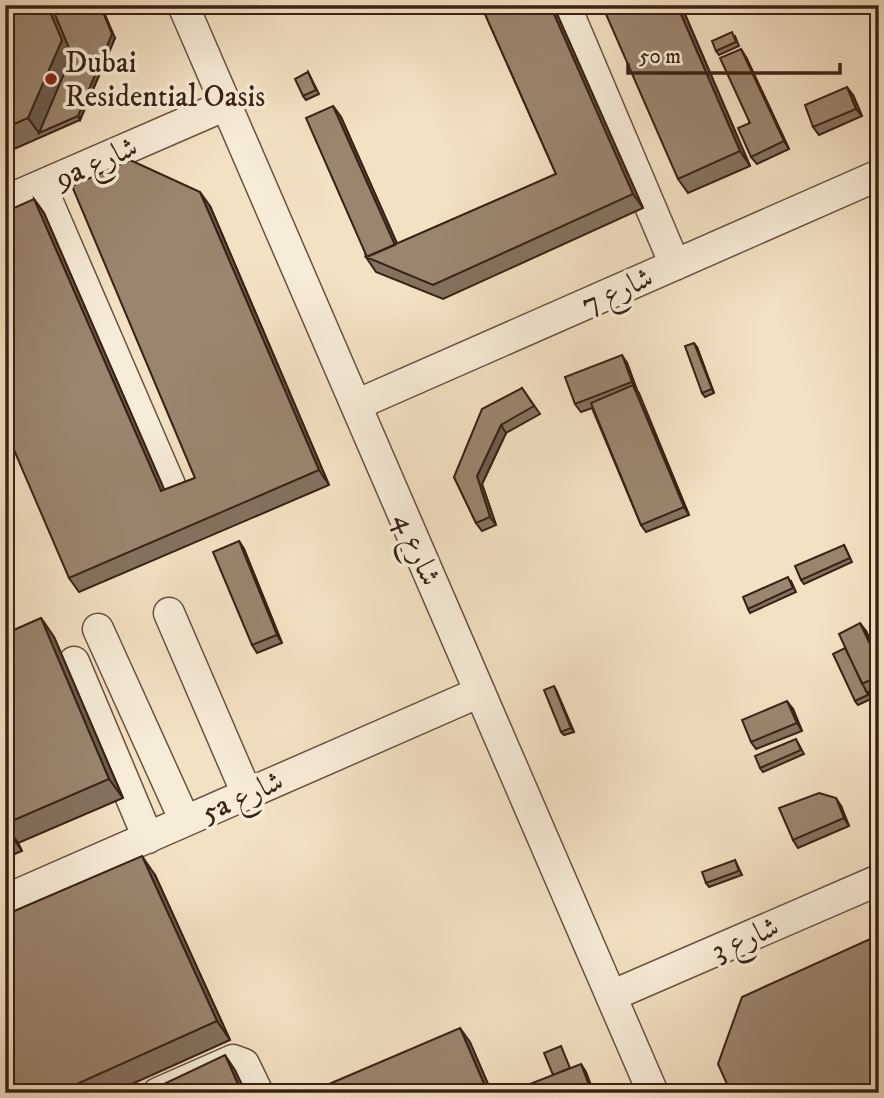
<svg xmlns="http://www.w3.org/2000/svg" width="884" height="1098" viewBox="0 0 884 1098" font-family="'IM FELL DW Pica',Amiri,serif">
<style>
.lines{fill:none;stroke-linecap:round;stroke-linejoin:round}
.minor-casing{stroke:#685240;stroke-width:33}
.minor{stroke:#f7ecd8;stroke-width:30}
.wall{fill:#84725f;stroke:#392215;stroke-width:2}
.shaded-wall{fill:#6c5d4e;stroke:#392215;stroke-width:2}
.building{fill:#9a856f;stroke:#392215;stroke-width:2}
.poi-dot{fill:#8f2418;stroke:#f7ecd8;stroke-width:2.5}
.labels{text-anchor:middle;stroke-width:7;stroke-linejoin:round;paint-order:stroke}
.poi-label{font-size:30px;fill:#392215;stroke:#f7ecd8;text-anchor:start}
.street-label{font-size:30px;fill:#392215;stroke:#f7ecd8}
</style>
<rect width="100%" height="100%" fill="#f3e1c3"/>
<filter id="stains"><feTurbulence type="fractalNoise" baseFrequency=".00286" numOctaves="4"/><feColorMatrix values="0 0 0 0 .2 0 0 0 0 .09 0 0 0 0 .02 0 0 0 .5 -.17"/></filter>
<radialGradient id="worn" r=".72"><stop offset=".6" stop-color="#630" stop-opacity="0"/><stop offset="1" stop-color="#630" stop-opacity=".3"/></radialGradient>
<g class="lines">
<defs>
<path id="minor" d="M183,5L653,1093
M565,5L675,265
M41,186L170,485
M5,201L226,105
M356,405L879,175
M169,613L247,794
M98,629L185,821
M74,662L148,838
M5,900L480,692
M611,996L879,880
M158,1093L233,1060L244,1064L258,1093"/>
</defs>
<use href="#minor" class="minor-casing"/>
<use href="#minor" class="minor"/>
</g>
<path class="wall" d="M5,5L115,38L80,120L5,153Z
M481,5H553L643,208L443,299L376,272L366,257L333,106L341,117L397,244L556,174Z
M681,5L750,166L688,193L678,179Z
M735,36L739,46L719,55L716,51Z
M746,57L789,149L757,164L751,157Z
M308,72L319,94L306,100L303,96Z
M853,95L862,116L819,135L813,127Z
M34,199L44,213L164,490L195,478L210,206L329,485L79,592L69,578Z
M697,347L714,393L705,397L702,393Z
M627,363L637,390L689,515L646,532L641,525L592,408L581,412L575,404Z
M522,388L540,414L506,433L482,484L496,525L482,531L476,523L454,477Z
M239,541L244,549L282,643L257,653L252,645Z
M844,545L852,562L804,584L801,580Z
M791,581L796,592L750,613L748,609Z
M41,618L54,637L123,798L18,843L22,851L5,858V634Z
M866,631L879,659V687L868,692L871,699L858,705L855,701L846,648Z
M556,690L574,732L564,735L561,732Z
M793,709L802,731L756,749L751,742Z
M798,743L804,754L763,772L760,768Z
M841,806L849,826L798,848L793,840Z
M735,860L742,875L709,887L706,883Z
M155,875L230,1040L112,1093H5Z"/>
<path class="shaded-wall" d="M47,5H52L75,59L39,133L28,118Z
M100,5H101L115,38L80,120L78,116Z
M550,5H553L643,208L633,194Z
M677,5H681L750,166L740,151Z
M741,49L746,57L789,149L784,141Z
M847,87L853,95L862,116L856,109Z
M333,106L341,117L404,259L396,248Z
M200,192L210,206L329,485L319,470Z
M34,199L44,213L171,505L161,491Z
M694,343L697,347L714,393L712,389Z
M622,355L627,363L637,390L632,382Z
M633,385L639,393L689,515L684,507Z
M501,425L506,433L482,484L496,525L490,517L477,476Z
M239,541L244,549L282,643L277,635Z
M41,618L54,637L123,798L109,779Z
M860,623L866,631L879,659V663Z
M554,686L556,690L574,732L571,728Z
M787,701L793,709L802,731L797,723Z
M836,798L841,806L849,826L844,818Z
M5,824L18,843L22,851L9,832Z
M142,856L155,875L230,1040L217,1021Z
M460,1028L470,1042L492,1093H488Z
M225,1055L235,1070L246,1093H242Z
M581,1064L586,1072L594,1093H592Z"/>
<path class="building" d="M5,5H47L62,40L28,118L5,128Z
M51,5H100L112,34L78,116L39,133L72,55Z
M481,5H550L633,194L433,285L366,257L556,174Z
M602,5H677L740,151L678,179Z
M732,32L736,42L716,51L712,41Z
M741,49L784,141L751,157L738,128L750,123L720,58Z
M308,72L316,90L303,96L295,79Z
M847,87L856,109L813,127L805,105Z
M333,106L395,245L367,257L306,118Z
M130,160L200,192L319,470L69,578L5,429V212L34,199L161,491L195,478L72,186Z
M694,343L712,389L702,393L685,346Z
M622,355L632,382L575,404L565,377Z
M633,385L684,507L641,525L591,403Z
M522,388L534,406L501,425L477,476L490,517L476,523L454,477L482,409Z
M239,541L277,635L252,645L213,552Z
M844,545L850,558L801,580L795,566Z
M788,577L793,588L748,609L743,597Z
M41,618L109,779L5,824V634Z
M860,623L879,663V676L862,684L839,634Z
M845,648L868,695L855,701L833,654Z
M554,686L571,728L561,732L544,690Z
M787,701L797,723L751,742L742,720Z
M796,739L801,750L760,768L755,756Z
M819,793L836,798L844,818L793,840L779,808Z
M5,824L9,832L5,834Z
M142,856L217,1021L57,1093H5V915Z
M735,860L739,871L706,883L702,872Z
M879,935V1093H731L718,1064L742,997Z
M460,1028L488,1093H308Z
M561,1046L570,1068L553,1075L544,1053Z
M225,1055L242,1093H145Z
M581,1064L592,1093H507Z"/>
<circle class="poi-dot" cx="51" cy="79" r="7"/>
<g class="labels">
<g class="poi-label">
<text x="65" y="72">Dubai<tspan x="65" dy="34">Residential Oasis</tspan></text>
</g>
<g class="street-label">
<text transform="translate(96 162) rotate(-24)" y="10">9a شارع</text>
<text transform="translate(617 290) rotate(-24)" y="10">شارع 7</text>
<text transform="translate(418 549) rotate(67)" y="10">شارع 4</text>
<text transform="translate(242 796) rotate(-24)" y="10">5a شارع</text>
<text transform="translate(745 938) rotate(-23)" y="10">شارع 3</text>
</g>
</g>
<rect width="884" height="1098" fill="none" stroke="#f3e1c3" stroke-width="28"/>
<rect x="7" y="7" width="870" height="1084" fill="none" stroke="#392215" stroke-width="3.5"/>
<rect x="14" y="14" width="856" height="1070" fill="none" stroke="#392215" stroke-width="2"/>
<path d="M628 63v10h212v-10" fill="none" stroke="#392215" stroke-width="3.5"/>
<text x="639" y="63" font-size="21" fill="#392215" stroke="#f7ecd8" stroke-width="5" paint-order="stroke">50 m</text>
<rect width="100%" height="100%" filter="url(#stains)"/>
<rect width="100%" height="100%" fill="url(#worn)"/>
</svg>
